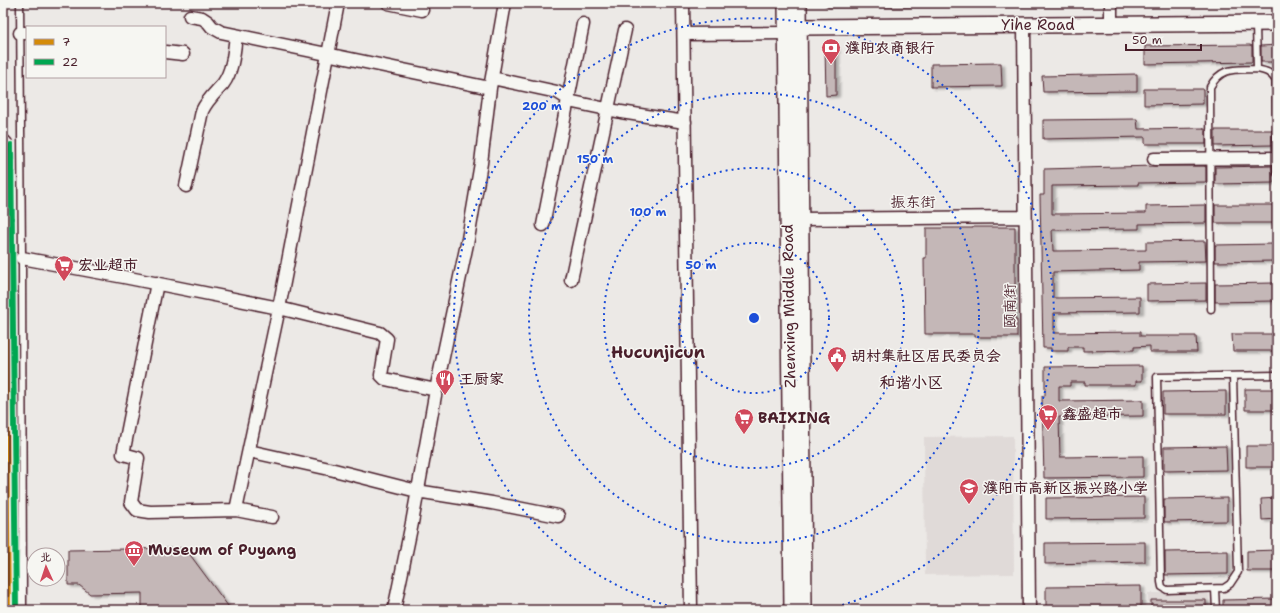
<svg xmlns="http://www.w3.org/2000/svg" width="1280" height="613" viewBox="0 0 1280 613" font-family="'Shantell Sans','LXGW WenKai TC',sans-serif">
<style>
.built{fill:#e0dad8}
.green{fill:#d4cbca;stroke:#8f757a}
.building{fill:#c4b7b7;stroke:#4a1f2b;filter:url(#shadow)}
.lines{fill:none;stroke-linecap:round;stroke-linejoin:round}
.service-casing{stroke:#4a1f2b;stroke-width:9}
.minor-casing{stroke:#4a1f2b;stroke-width:15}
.tertiary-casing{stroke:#4a1f2b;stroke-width:18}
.primary-casing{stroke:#4a1f2b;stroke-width:22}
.service{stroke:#f6f6f2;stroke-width:6}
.minor{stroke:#f6f6f2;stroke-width:12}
.tertiary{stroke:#f6f6f2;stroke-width:15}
.primary{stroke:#f6f6f2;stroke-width:19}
.bus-1-casing{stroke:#f6f6f2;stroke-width:9}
.bus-2-casing{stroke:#f6f6f2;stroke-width:9}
.bus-1{stroke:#d48b09;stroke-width:6}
.bus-2{stroke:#00a651;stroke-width:6}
.ring{fill:none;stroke:#1d4ed8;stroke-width:2;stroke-dasharray:2 4}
.labels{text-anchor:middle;stroke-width:3;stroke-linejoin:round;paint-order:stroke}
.street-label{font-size:15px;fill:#4a1f2b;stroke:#f6f6f2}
.poi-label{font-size:15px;font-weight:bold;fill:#4a1f2b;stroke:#f6f6f2;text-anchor:start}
.neighbourhood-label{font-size:16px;font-weight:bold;fill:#4a1f2b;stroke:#f6f6f2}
.quarter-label{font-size:17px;font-weight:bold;fill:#4a1f2b;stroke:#f6f6f2}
.centre{fill:#1d4ed8;stroke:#f6f6f2;stroke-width:2}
.ring-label{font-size:12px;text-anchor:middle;font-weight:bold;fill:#1d4ed8;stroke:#f6f6f2;stroke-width:3;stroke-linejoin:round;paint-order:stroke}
</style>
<defs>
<filter id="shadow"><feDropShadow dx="3.5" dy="2" stdDeviation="1" flood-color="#0004"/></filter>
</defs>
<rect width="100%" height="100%" fill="#ece9e6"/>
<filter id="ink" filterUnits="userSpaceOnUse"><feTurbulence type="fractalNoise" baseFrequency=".025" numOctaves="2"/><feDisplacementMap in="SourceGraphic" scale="8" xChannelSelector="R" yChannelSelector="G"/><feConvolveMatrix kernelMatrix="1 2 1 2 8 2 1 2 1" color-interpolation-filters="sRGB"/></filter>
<g filter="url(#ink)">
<path class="built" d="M1013,436L1014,574L925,575L924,437Z
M1148,593H1209L1210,610H1148Z"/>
<path class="green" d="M821,3H1095L1092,6L829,8Z"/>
<path class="building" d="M1250,45L1252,46V62L1145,64V46Z
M1277,45V62H1261V46Z
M836,47V95L826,96L825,48Z
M1001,63L1002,86L931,87V64Z
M1137,74V91L1043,92L1042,76Z
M1144,89H1203V104L1144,105Z
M1137,119L1138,129L1204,128V130H1206V144H1145V137L1043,139V120Z
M1215,130H1272V145L1215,146Z
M1154,166H1204L1206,167V182L1138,183V185L1052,186V214L1146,213V206L1205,205L1206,206V223L1139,224V229L1052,230L1053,251L1146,250V242L1205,241L1206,261L1139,262V270L1053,272V298L1140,297V312L1054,313V333L1140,332V336H1196L1197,352H1150V346L1134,347V350L1083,351V347H1068V351H1051V348H1043L1040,195H1044V169Z
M1272,166L1273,183L1215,184V167Z
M1215,205H1273V223H1215Z
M973,227H1015V320H1017V337H975V334H925L924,258H926V228H973Z
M1273,244L1274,261L1215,262V245Z
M1206,283V300L1147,301V284Z
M1274,283V301L1215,302V284Z
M1232,334H1277V351H1233Z
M1142,366V381H1136V385H1085V382H1070V386H1059V401L1143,400V416L1059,417L1060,457L1143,456V477L1044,478L1042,396H1045V367Z
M1245,389H1277V410H1245Z
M1226,391V414H1163V392Z
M1226,446L1227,470L1164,471V447Z
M1246,446H1277V467H1246Z
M1144,497V518L1046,519V498Z
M1227,498V521L1164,522V499Z
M1277,498V519L1262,520L1261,499Z
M1145,542V562L1045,564V543Z
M185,548L231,610H142V593L90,594L79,585H68V550Z
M1277,550V571H1247V551Z
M1228,551V574L1165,575V552Z
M1141,586V607L1046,608V587Z
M1277,599V610H1223V600Z
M1151,600H1206V610H1151Z"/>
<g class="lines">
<defs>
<path id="service" d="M20,3L22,258L23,610
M1257,69C1266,71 1271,72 1276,81L1277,173
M1211,309L1210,87C1222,66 1235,70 1257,69L1256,24
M1233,376L1238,572L1230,584L1224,588L1167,590L1162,587L1161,582L1157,377L1277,375
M1215,589L1216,610"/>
<path id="minor" d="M388,3L422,10
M683,3L691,610
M1111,3V25
M190,16L202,18L208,22L212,27L221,32L490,88
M1024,25L1029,610
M20,33H27
M684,34L787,33
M165,52L183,54
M492,78L557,92L573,102L621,112L685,122
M1154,159L1277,158
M186,186L202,111C207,100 215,93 223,84C233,70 234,52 236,35
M801,219L1025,217
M543,225L583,24
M22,258L124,277L279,308L380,333L387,339L381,375L385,379L436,390
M571,280L625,30
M157,283L124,449L123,454L138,458L131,502L137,510L150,512L236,510
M249,451L334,470L417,491L492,503L558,516
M272,517L236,510L279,308L338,3
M394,610L412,523L436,390L468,239L481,163L490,88L505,3"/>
<path id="tertiary" d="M786,3L792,610
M799,3L804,610
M799,27L1277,23"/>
<path id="primary" d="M3,145L8,610"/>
</defs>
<use href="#service" class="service-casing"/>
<use href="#minor" class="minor-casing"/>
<use href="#tertiary" class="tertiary-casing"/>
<use href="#primary" class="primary-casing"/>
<use href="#service" class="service"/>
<use href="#minor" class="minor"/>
<use href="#tertiary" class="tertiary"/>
<use href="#primary" class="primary"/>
<defs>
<path id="bus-1" d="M3,145L8,610"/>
<path id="bus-2" d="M11,145L16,610"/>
</defs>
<use href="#bus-1" class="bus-1-casing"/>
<use href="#bus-2" class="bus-2-casing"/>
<use href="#bus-1" class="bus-1"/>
<use href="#bus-2" class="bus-2"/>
</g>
</g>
<g class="ring">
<circle cx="754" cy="318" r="75"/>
<circle cx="754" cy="318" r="150"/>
<circle cx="754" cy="318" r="225"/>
<path d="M684 610A300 300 0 1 1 824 610"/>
</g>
<defs>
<symbol id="bank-pin" viewBox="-11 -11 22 30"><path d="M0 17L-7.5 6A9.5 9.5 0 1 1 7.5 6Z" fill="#d1495b" stroke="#f6f6f2"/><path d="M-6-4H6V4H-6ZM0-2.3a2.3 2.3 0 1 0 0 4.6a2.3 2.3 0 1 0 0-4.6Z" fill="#fff"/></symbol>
<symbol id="supermarket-pin" viewBox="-11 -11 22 30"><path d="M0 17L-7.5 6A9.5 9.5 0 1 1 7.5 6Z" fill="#d1495b" stroke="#f6f6f2"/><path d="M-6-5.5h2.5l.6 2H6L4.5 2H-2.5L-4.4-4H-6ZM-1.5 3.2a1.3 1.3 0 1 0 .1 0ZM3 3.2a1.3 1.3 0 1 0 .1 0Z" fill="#fff"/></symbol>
<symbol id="civic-pin" viewBox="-11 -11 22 30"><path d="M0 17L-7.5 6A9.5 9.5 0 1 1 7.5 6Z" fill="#d1495b" stroke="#f6f6f2"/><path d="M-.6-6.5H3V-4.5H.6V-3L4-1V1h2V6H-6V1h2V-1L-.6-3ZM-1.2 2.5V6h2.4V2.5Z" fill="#fff"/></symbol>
<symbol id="restaurant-pin" viewBox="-11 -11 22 30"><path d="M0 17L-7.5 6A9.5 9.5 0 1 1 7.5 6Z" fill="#d1495b" stroke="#f6f6f2"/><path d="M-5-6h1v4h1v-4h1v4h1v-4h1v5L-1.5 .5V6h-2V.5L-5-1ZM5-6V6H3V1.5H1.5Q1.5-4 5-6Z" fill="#fff"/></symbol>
<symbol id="school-pin" viewBox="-11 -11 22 30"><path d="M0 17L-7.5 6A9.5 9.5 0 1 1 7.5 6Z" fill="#d1495b" stroke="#f6f6f2"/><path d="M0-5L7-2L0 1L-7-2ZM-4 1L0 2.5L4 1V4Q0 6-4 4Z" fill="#fff"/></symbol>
<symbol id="museum-pin" viewBox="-11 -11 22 30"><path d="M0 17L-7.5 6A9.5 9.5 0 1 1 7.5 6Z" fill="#d1495b" stroke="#f6f6f2"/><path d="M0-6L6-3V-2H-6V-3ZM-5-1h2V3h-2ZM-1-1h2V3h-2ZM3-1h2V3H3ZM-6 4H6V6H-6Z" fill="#fff"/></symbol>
</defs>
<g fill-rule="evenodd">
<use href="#bank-pin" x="820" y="37" width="22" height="30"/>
<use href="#supermarket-pin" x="53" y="254" width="22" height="30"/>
<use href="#civic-pin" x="826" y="345" width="22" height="30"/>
<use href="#restaurant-pin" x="434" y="368" width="22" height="30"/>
<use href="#supermarket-pin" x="1037" y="403" width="22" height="30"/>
<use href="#supermarket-pin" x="733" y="407" width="22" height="30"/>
<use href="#school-pin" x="958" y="477" width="22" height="30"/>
<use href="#museum-pin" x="123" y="539" width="22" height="30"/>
</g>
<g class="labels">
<g class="street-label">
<text x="1038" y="30">Yihe Road</text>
<text x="913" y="207">振东街</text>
<text transform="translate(789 306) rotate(-91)" y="5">Zhenxing Middle Road</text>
<text transform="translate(1010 306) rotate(-90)" y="5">颐南街</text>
</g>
<g class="poi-label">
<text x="845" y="53">濮阳农商银行</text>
<text x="78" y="270">宏业超市</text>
<text x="851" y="361">胡村集社区居民委员会</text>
<text x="459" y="384">王厨家</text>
<text x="1062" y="419">鑫盛超市</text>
<text x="758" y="423">BAIXING</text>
<text x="983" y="493">濮阳市高新区振兴路小学</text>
<text x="148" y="555">Museum of Puyang</text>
</g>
<g class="neighbourhood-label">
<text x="911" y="388">和谐小区</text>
</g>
<g class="quarter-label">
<text x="658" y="358">Hucunjicun</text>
</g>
</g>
<circle cx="754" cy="318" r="6" class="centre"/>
<g class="ring-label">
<text x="542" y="110">200 m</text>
<text x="595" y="163">150 m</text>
<text x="648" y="216">100 m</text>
<text x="701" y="269">50 m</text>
</g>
<rect width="1280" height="613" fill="none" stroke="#f6f6f2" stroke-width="16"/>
<rect x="8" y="8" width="1264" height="597" fill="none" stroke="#4a1f2b" stroke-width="1.5" filter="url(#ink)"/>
<rect x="26" y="26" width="140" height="52" fill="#f6f6f2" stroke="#b1a0a2"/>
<rect x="34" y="39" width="20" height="6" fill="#d48b09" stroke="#b1a0a2"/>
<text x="62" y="46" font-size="12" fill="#4a1f2b">7</text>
<rect x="34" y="59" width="20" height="6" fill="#00a651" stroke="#b1a0a2"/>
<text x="62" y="66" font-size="12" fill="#4a1f2b">22</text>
<g transform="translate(46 567) rotate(357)"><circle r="19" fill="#f6f6f2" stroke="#b1a0a2"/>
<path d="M0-3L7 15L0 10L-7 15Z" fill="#d1495b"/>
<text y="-6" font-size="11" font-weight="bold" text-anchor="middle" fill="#4a1f2b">北</text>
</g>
<path d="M1126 44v6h75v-6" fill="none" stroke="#4a1f2b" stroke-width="2"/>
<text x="1132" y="44" font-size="12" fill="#4a1f2b" stroke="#f6f6f2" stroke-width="3" paint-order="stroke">50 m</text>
</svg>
